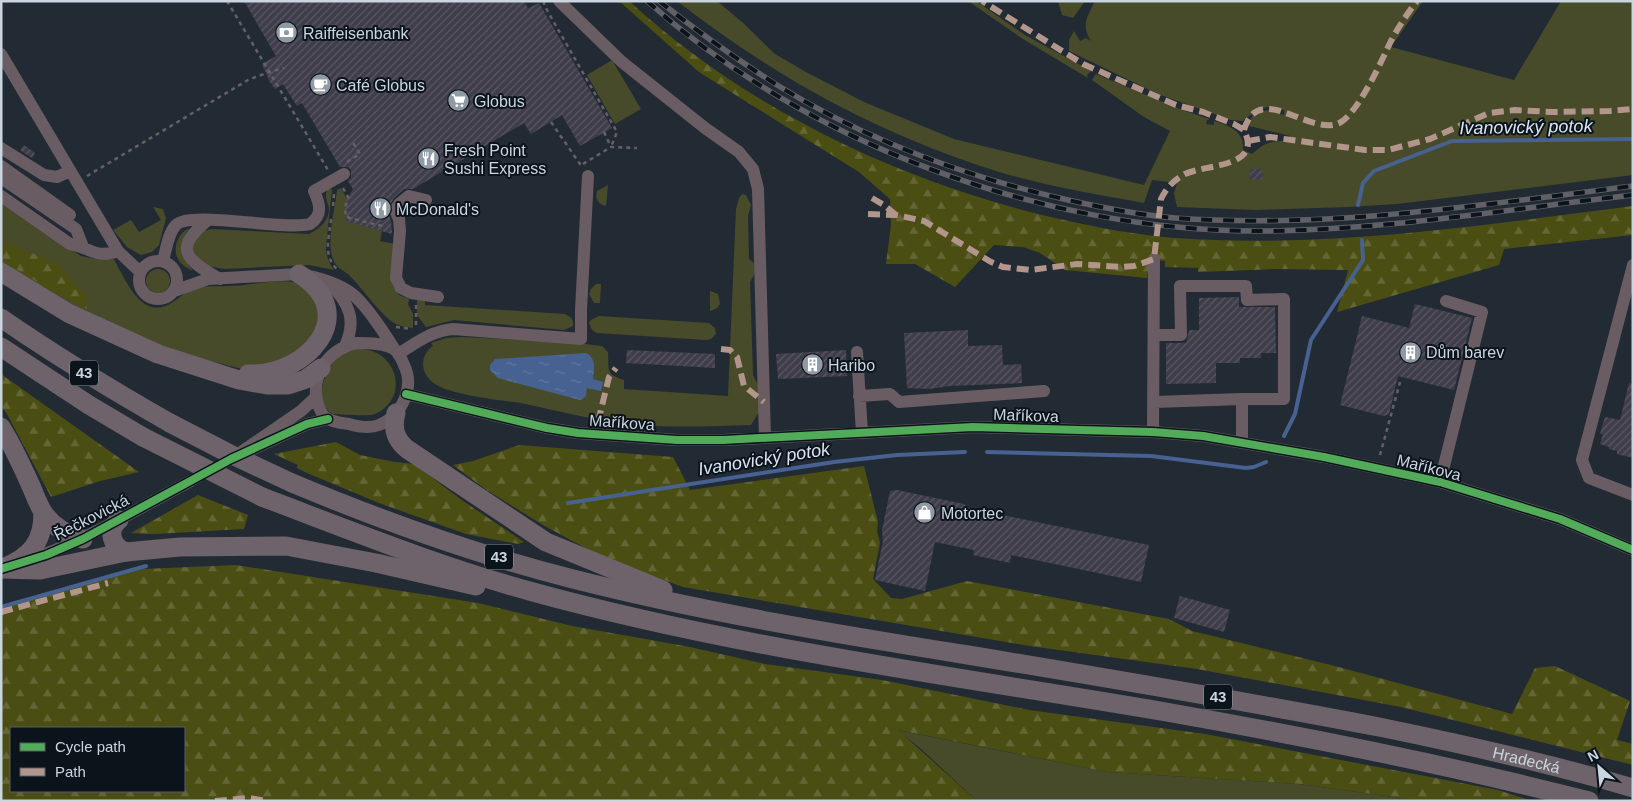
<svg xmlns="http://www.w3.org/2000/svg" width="1634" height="802" viewBox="0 0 1634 802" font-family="Helvetica,sans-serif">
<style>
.green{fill:#484b29}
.forest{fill:url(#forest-firs);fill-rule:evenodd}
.water{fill:url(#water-ripples)}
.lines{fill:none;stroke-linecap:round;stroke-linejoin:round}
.stream{stroke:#476290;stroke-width:4}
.building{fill:url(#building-hatch)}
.minor-tunnel{stroke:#3b444e;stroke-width:12;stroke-dasharray:12 6;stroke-linecap:butt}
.path{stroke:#666066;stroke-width:2.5;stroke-dasharray:4 4;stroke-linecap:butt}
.minor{stroke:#695d63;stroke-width:12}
.highway{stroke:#6e636b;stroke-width:19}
.rail-casing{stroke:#626067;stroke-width:5.5}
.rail{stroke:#0b131b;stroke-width:4;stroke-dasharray:11;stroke-linecap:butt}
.highway-bridge{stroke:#6e636b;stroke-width:19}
.quiet{stroke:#b2968c;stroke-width:6;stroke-dasharray:12 6;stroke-linecap:butt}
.cycleway-casing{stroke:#0b131b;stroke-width:11}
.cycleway{stroke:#51ab58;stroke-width:8}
.labels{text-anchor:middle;stroke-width:4;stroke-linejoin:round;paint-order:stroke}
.shield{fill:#0b131b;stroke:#919ba5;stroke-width:1}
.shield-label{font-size:15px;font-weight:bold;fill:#cad5e0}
.poi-label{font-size:16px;fill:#cad5e0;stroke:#0b131b;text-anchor:start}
.street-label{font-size:16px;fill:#cad5e0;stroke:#0b131b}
.water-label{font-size:18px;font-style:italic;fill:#dae3f2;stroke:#0b131b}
</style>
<defs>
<pattern id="forest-firs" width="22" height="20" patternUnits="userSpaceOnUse" patternTransform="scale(1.25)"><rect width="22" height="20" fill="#4b4e13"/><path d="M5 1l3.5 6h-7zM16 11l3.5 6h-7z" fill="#646735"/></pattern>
<pattern id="water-ripples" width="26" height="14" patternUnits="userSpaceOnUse" patternTransform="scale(1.25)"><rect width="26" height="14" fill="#476290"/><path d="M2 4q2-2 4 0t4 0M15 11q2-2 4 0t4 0" fill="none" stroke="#60789f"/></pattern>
<pattern id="building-hatch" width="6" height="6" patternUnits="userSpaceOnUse" patternTransform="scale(1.25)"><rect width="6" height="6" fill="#3f3d4a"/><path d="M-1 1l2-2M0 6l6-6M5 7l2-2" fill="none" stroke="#595864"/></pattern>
</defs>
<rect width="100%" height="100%" fill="#222b34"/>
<path class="green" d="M677,1H717L742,22L775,54L806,72L864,102L954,139L1144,185L1170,131L1144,117L1092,80L1096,74L1182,110L1210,119L1207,120L1206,124L1214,125V121C1229,125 1245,132 1243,150L1252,154C1265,143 1268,141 1286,141L1290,136L1249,126V123L1253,115L1267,110L1284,115V110L1268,107L1259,109L1242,121L1231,120L1158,94L1069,51V40L1074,31L1080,41L1086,38L1091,41C1081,25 1087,17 1095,1H1423L1391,47L1514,80L1561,1H1633V175L1397,204L1348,207L1256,210L1177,207L1174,193L1177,183L1152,180L1144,203C1095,194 1044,186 996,171C875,132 778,79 677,1Z
M968,1H976L1025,35L1091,71L1087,75L1088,78L1023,39Z
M1058,1H1085L1073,18L1062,15Z
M612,60L641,109L615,124L587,75Z
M608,185L606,206C598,204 595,199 597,191Z
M341,188L347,199L345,208L346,221L382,230L380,241L395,244L392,284L399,295L409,299L408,304L413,314V328C404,327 398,326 391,321C375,308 364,290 349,275C343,270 335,267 333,259C326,241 335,210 337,190Z
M328,189H332L326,246C326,255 328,262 334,270L309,265L225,269L207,266L192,253V241L203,231L212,229L309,234C319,229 329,221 329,209C328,201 323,197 328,189Z
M742,194L746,195L751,205L748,216L749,259L753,262L755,268L754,275L750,282L753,375L759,387V412L751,425C715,426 677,428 641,425C600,422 560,411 520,403C499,400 452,395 435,384C420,374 419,356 433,346L431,343L446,338L461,337L483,338L577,343L602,346L608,352C609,370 605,374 624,380V389L728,396L736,209L739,198Z
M1,201L81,256L101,260L113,258C122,273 133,300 149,306C168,313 178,295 193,289C206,285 219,287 231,286C250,286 283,277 300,284C308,288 315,299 321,306L313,339L285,363L242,369L168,350L75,307L1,262Z
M153,207L163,209L166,218L159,245L152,252L141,255L127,247L113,230L131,220L139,232L161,220Z
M189,228C178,247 181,255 193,271C189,269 183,266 180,262C171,251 177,234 189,228Z
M146 281a12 12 0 1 1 24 0a12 12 0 1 1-24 0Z
M596,284H601L600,303H594L589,294L591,289Z
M710,291L718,294L720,304L717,308L710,311Z
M417,299H425V305L565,314C571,317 574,319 573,326L564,330L454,320L426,327L417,315Z
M599,316L709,323L715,328L716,334L711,339L706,340L597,333L592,330L589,323L591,320Z
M358,349C397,348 411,398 375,414C367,417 342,414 332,414C314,402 323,372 336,360C341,354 350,351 358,349Z
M897,730L1107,772L1299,784L1423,801H977L920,748Z"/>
<path class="forest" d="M619,1H629C749,111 906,185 1064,220C1100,228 1137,235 1175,238C1328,249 1481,225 1633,206V235L1504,249L1499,265L1337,312L1348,270L1277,269L1198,272V268L1165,267V261L1150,259L1147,278L1065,270L1040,253L1023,247L994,245L955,287L915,264H886L891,225L890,199L859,172L699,72Z
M1,241L57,263L84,294L87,309L52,291L1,260Z
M1,374L15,384L139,472L100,481L51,497L7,414L1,406Z
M336,442L360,455L395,462L414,464L463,501L524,542L518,544L466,534L379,503L307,473L297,468L298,465L274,454Z
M519,445L673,457L690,490L864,466L878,522L877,531L880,543L873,579L891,598L902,599L967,581L1169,619L1192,631L1335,666L1512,714L1535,668L1555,666L1630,701L1617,740L1633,744V765L1401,707L1197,669L1030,646L683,587L602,557L543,525L485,489L453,465L473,461Z
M198,495L248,515L244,529L155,534L131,533Z
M236,565L478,603L572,626L690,647L765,664L882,680L1029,710L1205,734L1498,790L1532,801H1423L1299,784L1107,772L898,730L977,801H1V608L143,569ZM184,728V791H11V728Z"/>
<path class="water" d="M586,353C597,359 594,368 593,379L603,382L601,391L587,388C585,393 589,397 580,400L498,378L490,370V365L495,359Z"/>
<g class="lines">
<path class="stream" d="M1358,205L1363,183L1374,171L1452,141L1633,139
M1284,436L1295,414L1311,340L1363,260L1362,240
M987,452L1151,456L1246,468L1254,467L1266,462
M568,503L834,462L897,455L965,452
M1,607L146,566"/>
</g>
<path class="building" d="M244,1H524L528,8L539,3L612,128L580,146L562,115L531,134L524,123L413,189H404L394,198L387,210L391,221L392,234L346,221L345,208L347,199L353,189L348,181L351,178V170L348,167H340L302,103L297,106L283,84L275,89L270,82L262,64L276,56Z
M24,145L35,153L32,158L20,150Z
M1250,169H1262L1263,179L1250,180Z
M1239,297V307H1275L1276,353H1261V358H1240V363H1216V383L1166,384V343H1186L1189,330H1199V298Z
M1415,304L1472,318L1454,390L1398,376L1389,414L1384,416L1340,405L1362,316L1409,328Z
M968,330V346L1002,345L1003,365L1021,364L1022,383L950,386L929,389L907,388L904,333Z
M627,350L715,354V368L626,363Z
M846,350L847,376L778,379L776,354Z
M1629,383L1633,384V458L1617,454V451L1609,449V447L1600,444L1603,434H1600L1605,417L1620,420Z
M897,490L964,504L981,519L983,511L1149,545L1141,582L1011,555L1010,563L973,555L974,550L935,542L925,591L875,580L883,541L882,530L890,491Z
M1180,596L1230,610L1224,632L1174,618Z"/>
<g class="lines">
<path class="minor-tunnel" d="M189,482L231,459"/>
<path class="path" d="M227,1L328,170
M544,1V5L617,132L611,147
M551,122L582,167
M604,132L611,147
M347,162L360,154L352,141
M583,164L611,147L637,148
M87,176L248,80L269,72L284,68
M343,188L348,197L345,208L346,217L386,227
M333,206L334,194
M331,219C329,238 322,257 339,271
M416,305V327
M396,327L412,329
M1380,455L1400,382"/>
<path class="minor" d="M559,1L622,62L705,128L739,152L753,169L758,189L765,438
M1,54L118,251L140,272
M1,148L44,175L57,177L70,171
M1,166L70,215
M1,178L76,229L83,247
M1,196L70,244C92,248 95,259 118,251
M426,200L409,196L399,204L395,210L399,219L400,231L396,278L401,288L411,293L438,297
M208,220C172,249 186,260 220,279
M139 280a19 19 0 1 1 38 0a19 19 0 1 1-38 0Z
M163,261C166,250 168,233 176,225C190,210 284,231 310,224C323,215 320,204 314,191L344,174
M1633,265L1582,460L1589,478L1633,495
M330,284C349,303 357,320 345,346
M174,291L208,279L299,274C316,277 337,283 351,293C366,304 385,334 395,350
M1154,335H1181L1180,286H1246L1247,300L1284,299V399H1242V442
M357,343C368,343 384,343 394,349C399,353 402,360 404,365C415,387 402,416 379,425C369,429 359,427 349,424C341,423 330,422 324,416C319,410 317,402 316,395C314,369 332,348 357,343Z
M857,352L862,433
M398,354C416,343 431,331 453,329L581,339V310L588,176
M406,394L547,428L578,433L677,440H723L973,427L1153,432L1203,436L1324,457L1440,482L1560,519L1633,550
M859,396L890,394L899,402L1044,391
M1154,402L1242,399
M1153,432L1154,259
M253,449L307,424L328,419
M231,459L301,411L316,397
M1440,482L1482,312L1446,301
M20,563C80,544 134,511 189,482"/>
<g class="highway">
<path d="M1,272L68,313L158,354L239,380L267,385H288L306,379L321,368"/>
<path d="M1,318C56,356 112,390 170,423"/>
<path d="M1,347L89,405L143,437"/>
<path d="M248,374C306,377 363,314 299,274"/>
<path d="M396,413C392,428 395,439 407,449L546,542L663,590"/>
<path d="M1,427C13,446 22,466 31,486C35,495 39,507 45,515C54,527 68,535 83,539"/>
<path id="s1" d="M292,483C383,521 477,555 573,579C703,612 836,634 968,655C1107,678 1245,701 1384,728C1467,745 1551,764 1633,788"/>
<path d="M262,497C352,531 441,567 533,592C741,649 955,676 1166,712C1308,737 1449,765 1589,801"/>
<path d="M119,520C106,530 112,547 126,552"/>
<path d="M3,568C30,557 43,543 43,513"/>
<path d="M1,569L40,570L126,552L180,547L286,546L376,563L476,586"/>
</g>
<defs>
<path id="rail" d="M647,1C807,144 1044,231 1257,231C1383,231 1508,209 1633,195
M659,1C697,31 736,59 777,85C866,140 966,177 1068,200C1104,208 1139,215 1175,218C1329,229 1481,205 1633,186"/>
</defs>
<use href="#rail" class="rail-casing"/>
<use href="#rail" class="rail"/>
<path class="highway-bridge" d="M170,423L230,454L292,483
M143,437L262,497"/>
<path class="quiet" d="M1244,130C1258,81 1307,134 1337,124C1356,118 1381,62 1390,43C1397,29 1407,14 1417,1
M1248,141L1270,137L1365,150H1388L1430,139L1489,113L1515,110L1551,112L1610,111L1633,109
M872,198L884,205L896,215
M868,214L896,215L924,221L991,262L1003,267L1030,270L1077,264L1122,267L1134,266L1154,259L1161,199C1166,188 1174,180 1185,174C1206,164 1263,168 1244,130L1234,124L1203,112L1176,105L1083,64L982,1
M721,349L730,350L737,357L744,386L764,402
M598,422L609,377L616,368
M1,612L108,583
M215,801L249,798L266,801"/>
<defs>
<path id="cycleway" d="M406,394L547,428L578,433L677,440H723L973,427L1153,432L1203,436L1324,457L1440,482L1560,519L1633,550
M1,569L46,555L83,539L231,459L307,424L328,419"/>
</defs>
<use href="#cycleway" class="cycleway-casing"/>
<use href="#cycleway" class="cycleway"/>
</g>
<defs>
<symbol id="bank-disc" viewBox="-11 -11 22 22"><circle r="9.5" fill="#8f9aa4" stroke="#0b131b"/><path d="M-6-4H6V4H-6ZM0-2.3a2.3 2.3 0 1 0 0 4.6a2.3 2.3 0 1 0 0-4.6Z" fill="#fff"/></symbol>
<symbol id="cafe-disc" viewBox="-11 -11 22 22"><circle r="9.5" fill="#8f9aa4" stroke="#0b131b"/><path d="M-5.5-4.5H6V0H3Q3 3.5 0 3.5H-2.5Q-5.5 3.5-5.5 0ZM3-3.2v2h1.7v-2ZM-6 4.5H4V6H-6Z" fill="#fff"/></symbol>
<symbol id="supermarket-disc" viewBox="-11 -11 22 22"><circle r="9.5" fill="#8f9aa4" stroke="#0b131b"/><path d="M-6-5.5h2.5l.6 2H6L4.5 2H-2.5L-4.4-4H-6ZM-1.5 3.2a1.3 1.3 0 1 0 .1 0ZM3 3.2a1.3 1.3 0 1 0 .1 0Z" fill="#fff"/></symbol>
<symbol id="restaurant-disc" viewBox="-11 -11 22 22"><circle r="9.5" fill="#8f9aa4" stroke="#0b131b"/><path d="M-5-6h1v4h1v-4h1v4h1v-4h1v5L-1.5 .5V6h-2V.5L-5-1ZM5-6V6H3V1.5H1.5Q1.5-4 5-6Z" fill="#fff"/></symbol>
<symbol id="building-disc" viewBox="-11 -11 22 22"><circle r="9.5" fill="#8f9aa4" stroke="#0b131b"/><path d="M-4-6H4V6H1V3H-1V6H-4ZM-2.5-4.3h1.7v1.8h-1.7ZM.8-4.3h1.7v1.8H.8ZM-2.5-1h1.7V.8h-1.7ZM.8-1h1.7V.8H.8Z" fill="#fff"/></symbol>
<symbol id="shop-disc" viewBox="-11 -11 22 22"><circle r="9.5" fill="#8f9aa4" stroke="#0b131b"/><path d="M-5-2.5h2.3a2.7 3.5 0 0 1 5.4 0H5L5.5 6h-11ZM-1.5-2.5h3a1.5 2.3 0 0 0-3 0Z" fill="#fff"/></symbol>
</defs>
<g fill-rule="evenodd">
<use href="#bank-disc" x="274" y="20" width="25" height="25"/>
<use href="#cafe-disc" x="308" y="72" width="25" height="25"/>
<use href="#supermarket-disc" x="446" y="88" width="25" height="25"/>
<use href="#restaurant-disc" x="416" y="146" width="25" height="25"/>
<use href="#restaurant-disc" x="368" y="196" width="25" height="25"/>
<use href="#building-disc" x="1398" y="340" width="25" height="25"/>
<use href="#building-disc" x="800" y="352" width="25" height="25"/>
<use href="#shop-disc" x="912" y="500" width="25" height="25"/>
</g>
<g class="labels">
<g class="shield">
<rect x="70" y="360.5" width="28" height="25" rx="4"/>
<rect x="485" y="544.5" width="28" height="25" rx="4"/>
<rect x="1204" y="684.5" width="28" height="25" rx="4"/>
</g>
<g class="shield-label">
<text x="84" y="378">43</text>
<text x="499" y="562">43</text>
<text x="1218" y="702">43</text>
</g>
<g class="poi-label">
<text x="303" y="39">Raiffeisenbank</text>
<text x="336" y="91">Café Globus</text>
<text x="474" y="107">Globus</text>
<text x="444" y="156">Fresh Point<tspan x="444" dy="18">Sushi Express</tspan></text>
<text x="396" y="215">McDonald's</text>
<text x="1426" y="358">Dům barev</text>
<text x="828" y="371">Haribo</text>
<text x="941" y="519">Motortec</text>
</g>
<g class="street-label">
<text transform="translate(1026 415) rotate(2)" y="6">Maříkova</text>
<text transform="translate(622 422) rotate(4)" y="6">Maříkova</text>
<text transform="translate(1429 467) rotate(14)" y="6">Maříkova</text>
<text transform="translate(91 517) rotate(-27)" y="6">Řečkovická</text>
<text dy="6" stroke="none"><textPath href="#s1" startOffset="1268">Hradecká</textPath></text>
</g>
<g class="water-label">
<text transform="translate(1526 127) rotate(-1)" y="6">Ivanovický potok</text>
<text transform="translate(764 459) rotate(-9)" y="6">Ivanovický potok</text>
</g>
</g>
<rect width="1634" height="802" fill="none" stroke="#cad5e0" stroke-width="5"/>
<rect x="10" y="727" width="175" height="65" fill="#0b131b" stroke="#57616a"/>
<rect x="20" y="743" width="25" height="8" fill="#51ab58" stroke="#57616a"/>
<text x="55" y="752" font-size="15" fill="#cad5e0">Cycle path</text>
<rect x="20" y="768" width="25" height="8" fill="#b2968c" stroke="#57616a"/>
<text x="55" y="777" font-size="15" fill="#cad5e0">Path</text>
<g transform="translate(1599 767) rotate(333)" stroke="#0b131b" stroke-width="4" paint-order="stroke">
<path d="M0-4L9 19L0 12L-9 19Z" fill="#cad5e0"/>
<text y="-8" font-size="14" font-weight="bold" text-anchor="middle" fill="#cad5e0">N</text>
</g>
</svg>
